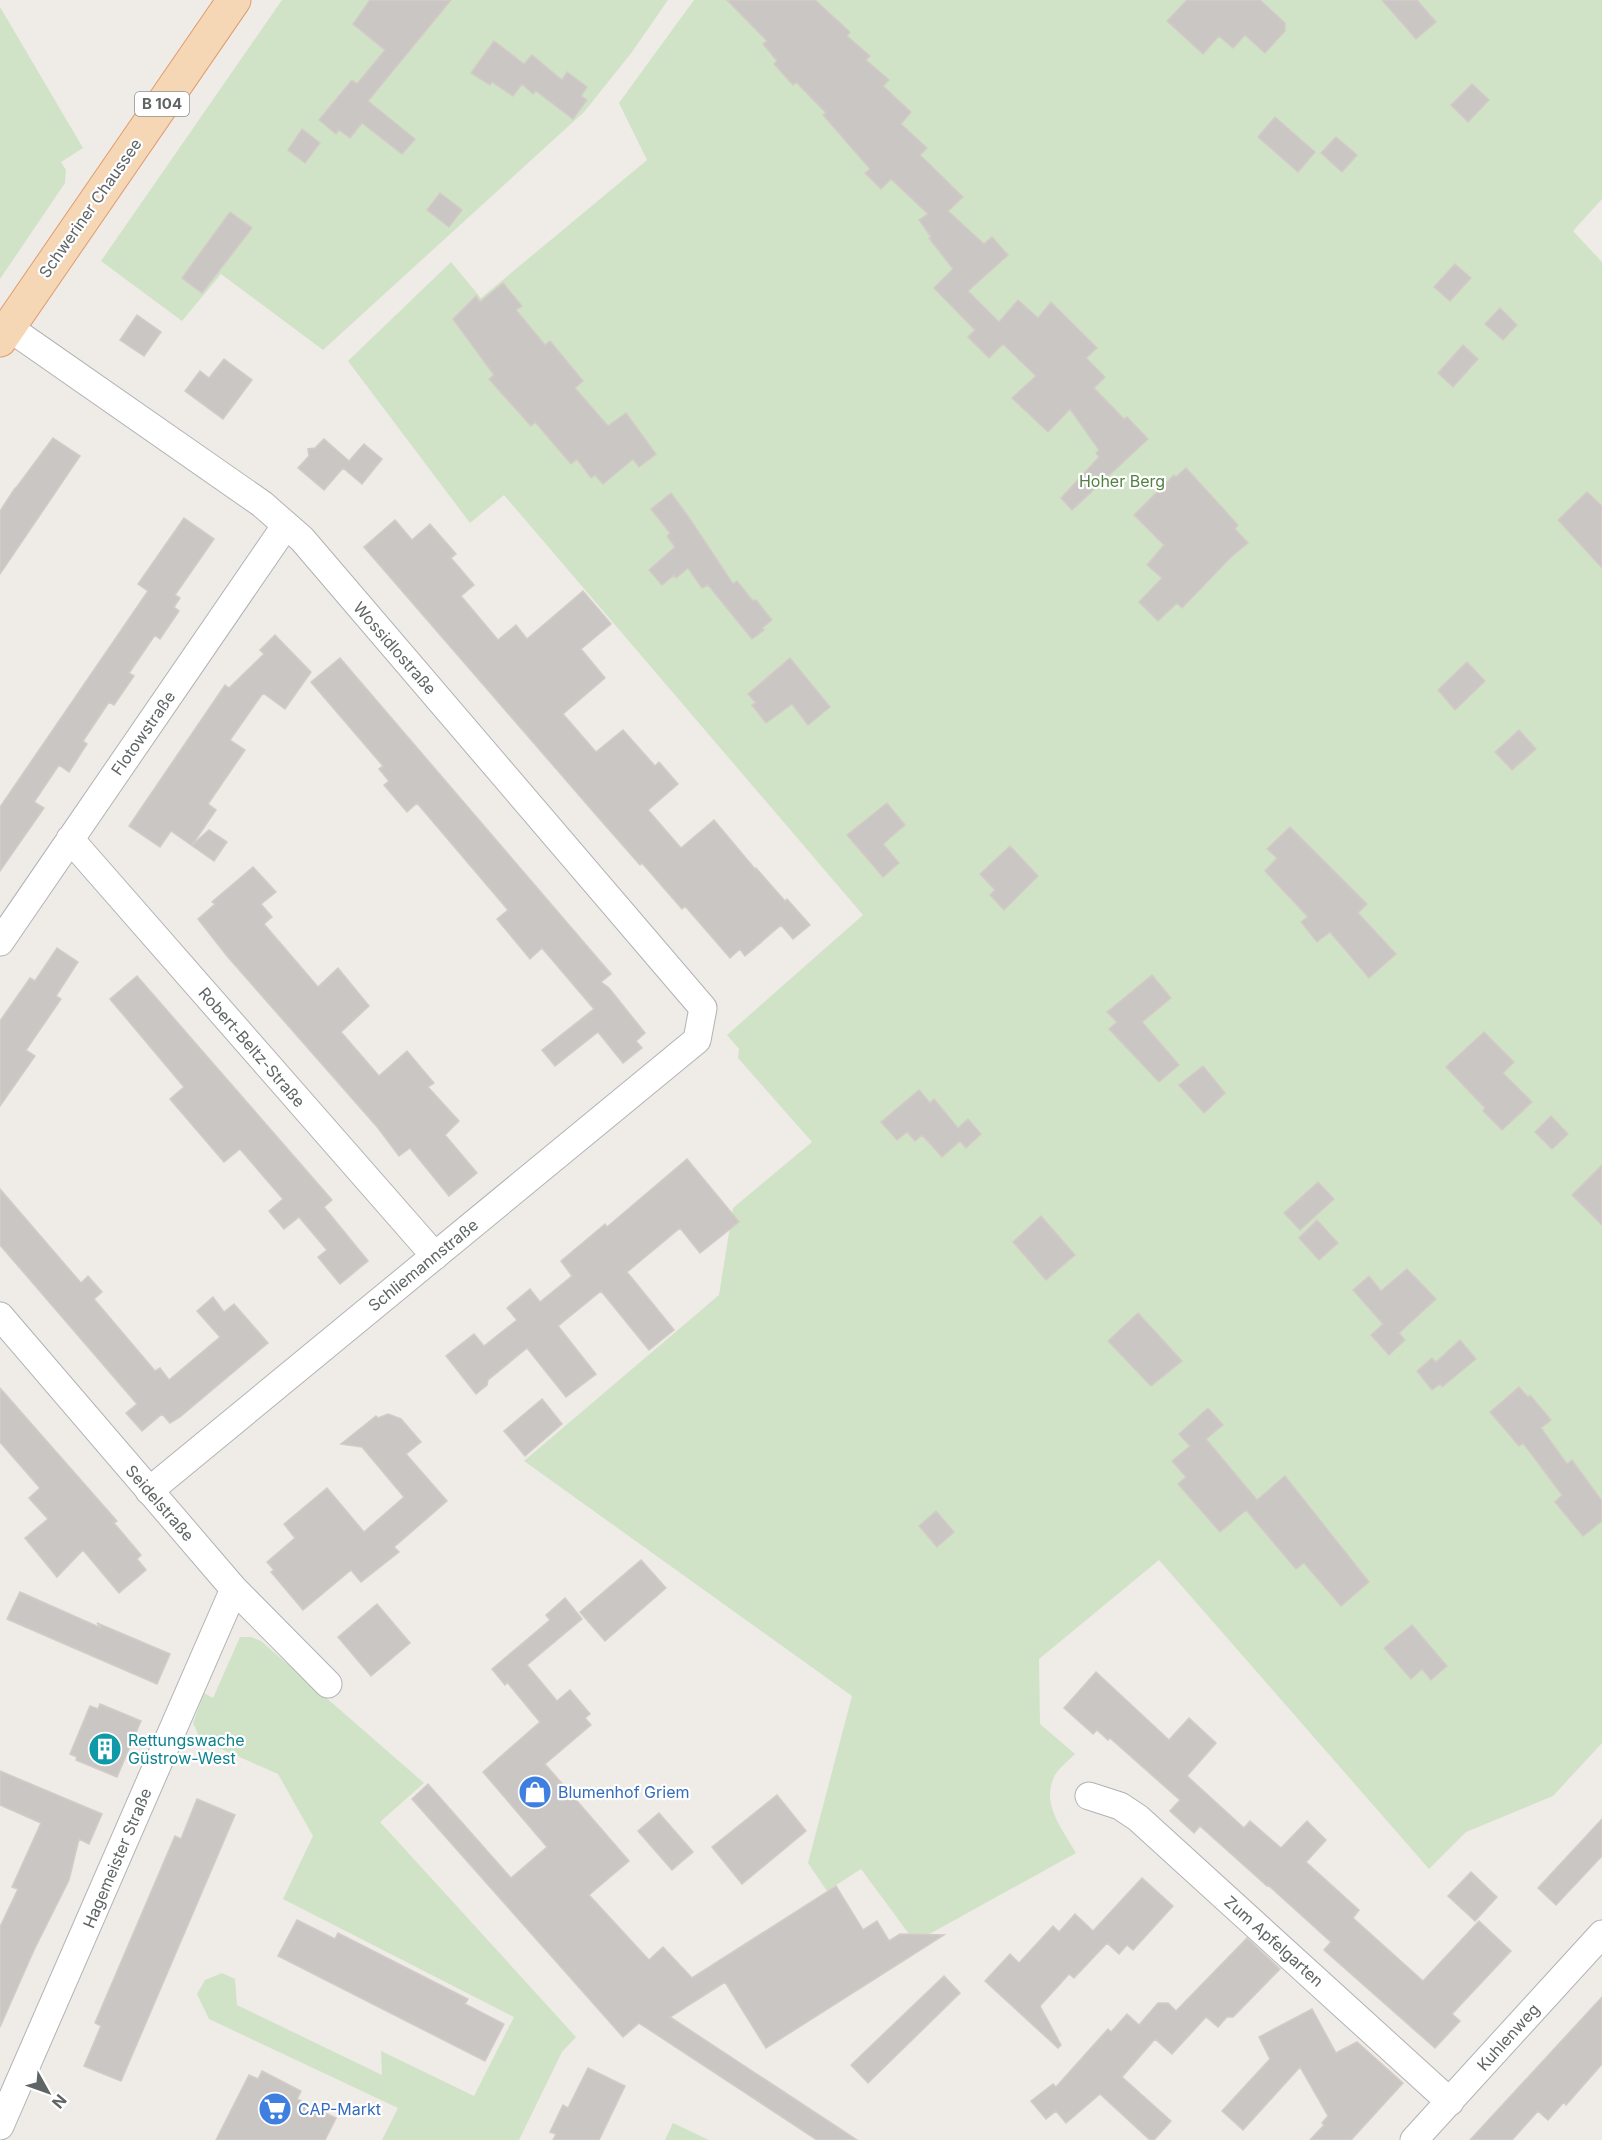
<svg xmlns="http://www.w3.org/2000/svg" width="1602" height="2140" viewBox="0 0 1602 2140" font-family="Inter,sans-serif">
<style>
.green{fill:#d0e3c7}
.building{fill:#cac6c4;stroke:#d3cbc6;stroke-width:1.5}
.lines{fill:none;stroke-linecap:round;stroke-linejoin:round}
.street-casing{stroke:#b0b3b5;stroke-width:29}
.primary-casing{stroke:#df9d6f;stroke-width:35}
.street{stroke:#fff;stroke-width:27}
.primary{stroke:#f5d7b6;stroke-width:33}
.labels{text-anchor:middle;stroke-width:4.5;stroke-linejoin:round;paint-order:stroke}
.shield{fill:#fff;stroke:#8f9293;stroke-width:1.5}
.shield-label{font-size:15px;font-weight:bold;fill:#5f6465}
.street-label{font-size:16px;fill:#5f6465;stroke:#fff}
.park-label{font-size:16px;fill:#528142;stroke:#fff}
.culture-label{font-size:16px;fill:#0d838f;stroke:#fff;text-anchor:start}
.shop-label{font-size:16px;fill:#366cbe;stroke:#fff;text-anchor:start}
</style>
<rect width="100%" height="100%" fill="#efebe7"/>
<path class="green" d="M282,0H668L632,52L584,112L323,350L221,274L182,321L101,261Z
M694,0H1602V199L1573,231L1602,262V1743L1553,1796L1466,1832L1429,1869L1159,1560L1039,1659L1040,1724L1075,1754C1069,1760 1060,1767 1055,1775C1040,1803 1062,1828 1076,1853L915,1942L861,1869L827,1891L808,1863L852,1696L524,1461L719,1295L733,1208L812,1142L738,1058L739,1049L727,1035L863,915L504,495L470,523L348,361L451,262L481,298L647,160L619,103Z
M0,7L83,148L61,162L66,170L65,183L0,279Z
M240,1637H251L261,1641L424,1783L380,1822L576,2037L562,2052L519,2140H382L398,2108L209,2019L197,1994L205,1980L222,1973L235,1979L237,2005L382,2075L381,2051L474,2096L514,2017L283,1899L313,1836L278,1774L201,1740L193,1723L204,1693L213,1698Z
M673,2123L709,2140H665Z"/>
<path class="building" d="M370,0H451L368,101L415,139L402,154L362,123L350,138L339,130L336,134L319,120L352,80L357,84L385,50L353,24Z
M727,0H815L850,32L847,36L870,56L866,60L889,80L883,86L911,112L901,124L927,148L920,155L963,197L948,211L984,244L992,237L1008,255L968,291L999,322L1018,300L1038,318L1051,302L1097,348L1086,358L1105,377L1094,388L1124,419L1127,417L1148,439L1072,510L1061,498L1099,457L1096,453L1099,450L1070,409L1048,432L1012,398L1036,376L1003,344L989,358L968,337L975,330L934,288L953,269L929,238L931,237L919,220L928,214L891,179L881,189L865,173L870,169L823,115L826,113L796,82L793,85L774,64L777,61L763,44L767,41Z
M1187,0H1260L1285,23V31L1265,53L1245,35L1233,48L1219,36L1203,54L1167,21Z
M1382,0H1417L1436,22L1416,39Z
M494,41L524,64L532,55L562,80L567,72L587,87L581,96L587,100L573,119L536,91L533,94L522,84L513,96L492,82L490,85L471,73Z
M1472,84L1489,100L1468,122L1451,105Z
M1275,117L1315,152L1298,172L1258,137Z
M302,129L320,143L305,163L288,150Z
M1336,137L1357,155L1342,172L1321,153Z
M440,193L462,210L449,227L427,210Z
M230,212L252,228L202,293L182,278Z
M1455,264L1471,278L1450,301L1434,287Z
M503,283L522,306L516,310L545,345L550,341L583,381L575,388L608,426L626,413L656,454L639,467L633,459L603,484L595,475L591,478L577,459L571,464L535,422L531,426L489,379L494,375L453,319L476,296L480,302Z
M1500,308L1517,325L1503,340L1485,324Z
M137,315L161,332L144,356L120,340Z
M1463,345L1478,359L1453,387L1438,373Z
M224,359L252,380L223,419L185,391L200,371L209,378Z
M53,438L80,456L0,574V511L15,488H16Z
M324,439L349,461L364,444L382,459L362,484L343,468L324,490L298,468L309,456L308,449L315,448Z
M1186,468L1238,525L1235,529L1248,543L1231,557L1182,608L1177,603L1158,621L1139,602L1162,578L1147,565L1164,545L1134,515L1174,475L1176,477Z
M1587,492L1602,506V568L1558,520Z
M671,493L690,519L733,584L737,581L753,601L756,600L772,620L762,628L764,630L752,639L708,585L702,588L688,568L676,578L674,575L662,585L649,570L675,547L667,536L670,533L651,509Z
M184,518L214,539L175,595L180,598L174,607L179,611L160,639L155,635L129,673L134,676L114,705L109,702L83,741L87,744L69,772L59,765L34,802L44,808L0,871V807L148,591L138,584Z
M395,520L412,540L430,524L456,554L451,558L474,585L461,596L498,640L516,625L527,639L583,591L611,624L581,649L605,678L563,714L596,752L623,730L655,766L659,762L678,784L648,810L681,848L714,820L755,869L756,868L785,901L787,899L810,925L793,939L781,925L745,956L740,949L730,958L685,906L682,909L642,863L640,865L597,816L364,547Z
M275,635L311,672L285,709L263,693L230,740L245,750L208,804L216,810L192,845L209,830L227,842L214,861L171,831L160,847L129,826L225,685L229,688L264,654L260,650Z
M340,658L611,974L601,982L609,988L645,1033L636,1041L642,1048L623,1063L598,1032L555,1066L542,1050L594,1009L542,948L530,959L497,919L508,910L417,803L407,812L384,785L389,781L379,769L383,766L311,682Z
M790,658L830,707L808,725L792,704L766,723L752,705L756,703L748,694Z
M1467,662L1485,681L1455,710L1438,690Z
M1519,730L1536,749L1512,770L1495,752Z
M887,803L905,825L883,844L899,863L883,877L847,835Z
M1290,827L1367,904L1358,913L1396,954L1369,978L1330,932L1317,942L1301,922L1308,917L1265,871L1277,858L1267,849Z
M1010,846L1038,876L1004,910L990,895L995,890L980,874Z
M253,867L276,892L261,904L272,917L264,924L318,987L338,968L369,1006L341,1032L379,1076L407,1051L434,1083L428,1087L459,1121L445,1135L477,1173L449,1196L410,1148L399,1156L378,1128L227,956L198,919L215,904L212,902Z
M57,948L78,962L56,996L61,999L26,1050L35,1056L0,1106V1021L30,978L35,981Z
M1152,975L1171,998L1142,1022L1179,1065L1159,1082L1109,1029L1117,1022L1107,1012Z
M137,976L332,1200L324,1207L368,1261L340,1284L318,1257L327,1250L299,1217L284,1229L269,1211L283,1199L240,1149L224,1162L170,1099L184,1087L110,999Z
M1484,1032L1514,1062L1503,1073L1532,1102L1502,1130L1483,1111L1485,1108L1446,1067Z
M1203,1066L1225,1093L1204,1113L1179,1085Z
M919,1090L930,1103L934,1099L958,1128L968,1119L981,1134L966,1148L960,1141L942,1157L922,1135L915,1141L907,1132L897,1140L881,1122Z
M1551,1116L1568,1134L1552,1149L1535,1132Z
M687,1159L739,1222L700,1253L680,1228L627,1272L674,1330L649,1350L601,1291L558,1326L596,1374L566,1397L527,1348L488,1380L487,1385L476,1394L446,1356L474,1334L484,1346L517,1320L507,1308L530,1289L540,1302L572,1276L561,1261L605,1224L607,1227Z
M1602,1165V1225L1572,1195Z
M1318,1182L1334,1199L1300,1230L1284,1213Z
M0,1189L81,1283L88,1276L102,1292L94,1299L155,1371L160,1368L169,1380L220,1337L197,1311L213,1297L224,1312L234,1304L268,1343L180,1417L170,1423L162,1414L142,1431L126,1413L137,1404L0,1245Z
M1041,1216L1075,1255L1046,1280L1013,1242Z
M1317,1220L1338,1243L1319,1260L1299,1238Z
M1407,1269L1436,1299L1399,1333L1405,1340L1389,1355L1371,1335L1383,1324L1353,1290L1369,1276L1381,1291Z
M1138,1313L1182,1361L1151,1386L1108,1341Z
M1460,1340L1476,1359L1442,1387L1440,1384L1432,1390L1417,1371L1432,1358L1436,1362Z
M1519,1387L1528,1397L1530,1395L1551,1420L1541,1428L1567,1464L1572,1460L1602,1501V1521L1583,1536L1555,1502L1562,1495L1523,1443L1519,1446L1490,1412Z
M0,1388L117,1521L114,1523L141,1555L137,1559L146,1570L119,1593L83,1550L57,1577L25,1538L48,1519L29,1498L40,1488L0,1442Z
M542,1399L562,1424L525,1456L504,1431Z
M1208,1408L1223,1425L1206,1439L1257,1500L1285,1476L1369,1582L1341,1606L1304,1563L1296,1569L1246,1510L1220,1532L1178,1484L1186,1477L1172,1461L1190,1446L1179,1434Z
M388,1414L401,1419L421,1442L406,1454L447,1501L394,1547L399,1552L361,1582L351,1570L303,1610L271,1572L274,1570L267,1562L295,1538L284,1524L327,1488L364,1532L404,1497L362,1447L341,1444L376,1416L378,1418Z
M936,1511L954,1532L937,1547L919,1526Z
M641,1560L666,1588L605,1641L580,1612Z
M20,1592L101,1628L97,1623L170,1654L157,1684L7,1619Z
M565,1598L582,1619L527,1665L557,1701L570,1690L590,1714L585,1718L591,1725L545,1764L629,1861L589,1895L649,1960L663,1947L692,1978L836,1886L863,1930L877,1921L889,1941L900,1934L944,1935L766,2048L725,1982L670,2017L857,2140H817L639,2023L623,2037L412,1799L428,1784L511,1878L547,1847L483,1772L540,1722L507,1682L505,1685L492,1669L550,1620L546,1615Z
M377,1604L410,1643L371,1676L338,1637Z
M1412,1625L1447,1666L1431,1680L1422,1669L1411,1679L1384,1648Z
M1096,1672L1169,1740L1189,1718L1216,1743L1187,1776L1244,1828L1250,1821L1281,1848L1307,1821L1326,1840L1306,1862L1359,1910L1353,1918L1423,1981L1479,1921L1511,1951L1452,2014L1460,2021L1435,2048L1324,1950L1331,1942L1268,1885L1267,1886L1200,1826L1194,1833L1170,1811L1180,1800L1110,1738L1108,1740L1097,1730L1093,1734L1064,1708Z
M100,1704L141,1721L117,1777L76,1760L77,1757L70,1754L90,1706L98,1709Z
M0,1771L102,1814L89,1844L79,1839L69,1880L34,1950L0,2027V1927L18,1889L12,1887L41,1823L0,1805Z
M777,1795L806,1831L742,1884L712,1847Z
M197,1799L235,1815L121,2081L84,2066L101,2026L95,2023L175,1836L181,1839Z
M659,1813L693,1852L672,1870L638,1831Z
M1602,1819V1856L1556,1905L1538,1888Z
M1471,1872L1497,1897L1475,1921L1448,1896Z
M1142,1878L1173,1906L1133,1950L1127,1945L1119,1954L1107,1943L1074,1978L1069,1974L1040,2006L1061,2045L1058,2048L985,1981L1010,1954L1019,1963L1053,1926L1059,1932L1075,1914L1093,1931Z
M297,1920L335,1939L338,1933L468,1999L465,2004L504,2024L485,2061L278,1956Z
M1247,1938L1280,1969L1233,2017H1227L1218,2027L1206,2017L1172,2054L1155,2039L1122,2077L1171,2121L1154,2140H1150L1100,2094L1066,2123L1056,2111L1046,2119L1031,2101L1053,2084L1056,2087L1108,2029L1111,2032L1127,2014L1139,2025L1158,2003H1168L1176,2011Z
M944,1976L960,1993L868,2083L851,2065Z
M1602,1997V2064L1566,2105L1564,2102L1548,2120L1538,2111L1512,2140H1470Z
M1312,2009L1336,2053L1357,2042L1403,2083L1351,2140H1310L1324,2125L1322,2123L1328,2116L1300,2067L1243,2130L1222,2111L1270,2059L1259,2037Z
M588,2068L625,2086L599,2140H553L556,2134L550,2132L563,2105L568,2108Z
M262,2071L301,2091L297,2099L336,2118L325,2140H216L249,2075L258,2079Z"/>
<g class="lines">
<defs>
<path id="street" d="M8,327L262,504L302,539L703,1008L697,1040L149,1491
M70,839L435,1256
M0,942L286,525
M0,1316L234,1589L328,1684
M1089,1796L1120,1806L1138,1818L1450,2102
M0,2126L234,1589
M1414,2140L1602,1934"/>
<path id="primary" d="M0,340L234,0"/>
</defs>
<use href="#street" class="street-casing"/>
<use href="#primary" class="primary-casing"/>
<use href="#street" class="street"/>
<use href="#primary" class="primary"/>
</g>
<defs>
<symbol id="building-disc" viewBox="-11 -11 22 22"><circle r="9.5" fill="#0f9aa8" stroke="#fff"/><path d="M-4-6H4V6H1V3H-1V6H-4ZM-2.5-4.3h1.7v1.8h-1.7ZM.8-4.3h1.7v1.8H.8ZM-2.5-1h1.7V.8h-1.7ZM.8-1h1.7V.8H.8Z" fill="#fff"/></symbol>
<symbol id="shop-disc" viewBox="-11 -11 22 22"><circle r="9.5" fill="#3f7fe0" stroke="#fff"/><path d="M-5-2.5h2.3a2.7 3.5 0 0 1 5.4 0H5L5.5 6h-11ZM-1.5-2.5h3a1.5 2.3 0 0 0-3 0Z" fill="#fff"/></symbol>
<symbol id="supermarket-disc" viewBox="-11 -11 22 22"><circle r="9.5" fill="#3f7fe0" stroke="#fff"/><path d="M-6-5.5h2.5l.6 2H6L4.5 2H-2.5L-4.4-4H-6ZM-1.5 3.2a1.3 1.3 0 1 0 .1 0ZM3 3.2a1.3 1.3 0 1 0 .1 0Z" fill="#fff"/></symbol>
</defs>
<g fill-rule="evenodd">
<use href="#building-disc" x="86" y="1730" width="38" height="38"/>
<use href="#shop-disc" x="516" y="1773" width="38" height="38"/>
<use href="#supermarket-disc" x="256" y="2090" width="38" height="38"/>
</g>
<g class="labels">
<rect class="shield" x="135" y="92" width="54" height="24" rx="4.5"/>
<g class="shield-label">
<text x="162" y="109">B 104</text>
</g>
<g class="street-label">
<text transform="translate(90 208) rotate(-55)" y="6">Schweriner Chaussee</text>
<text transform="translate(395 648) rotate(49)" y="6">Wossidlostraße</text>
<text transform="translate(143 733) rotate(-55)" y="6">Flotowstraße</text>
<text transform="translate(252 1047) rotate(49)" y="6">Robert-Beltz-Straße</text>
<text transform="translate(423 1265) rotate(-39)" y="6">Schliemannstraße</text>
<text transform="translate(160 1503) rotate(49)" y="6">Seidelstraße</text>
<text transform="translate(117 1858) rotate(-67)" y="6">Hagemeister Straße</text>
<text transform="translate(1274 1941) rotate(42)" y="6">Zum Apfelgarten</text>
<text transform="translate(1508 2037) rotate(-48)" y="6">Kuhlenweg</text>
</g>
<g class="park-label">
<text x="1122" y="487">Hoher Berg</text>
</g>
<g class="culture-label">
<text x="128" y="1746">Rettungswache<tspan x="128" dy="18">Güstrow-West</tspan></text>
</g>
<g class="shop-label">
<text x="558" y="1798">Blumenhof Griem</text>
<text x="298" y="2115">CAP-Markt</text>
</g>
</g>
<g transform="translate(48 2092) rotate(130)" stroke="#ffffff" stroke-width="4.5" paint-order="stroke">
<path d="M0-4.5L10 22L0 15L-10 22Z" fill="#5f6465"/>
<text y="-9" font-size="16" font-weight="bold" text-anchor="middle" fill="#5f6465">N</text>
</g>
</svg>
